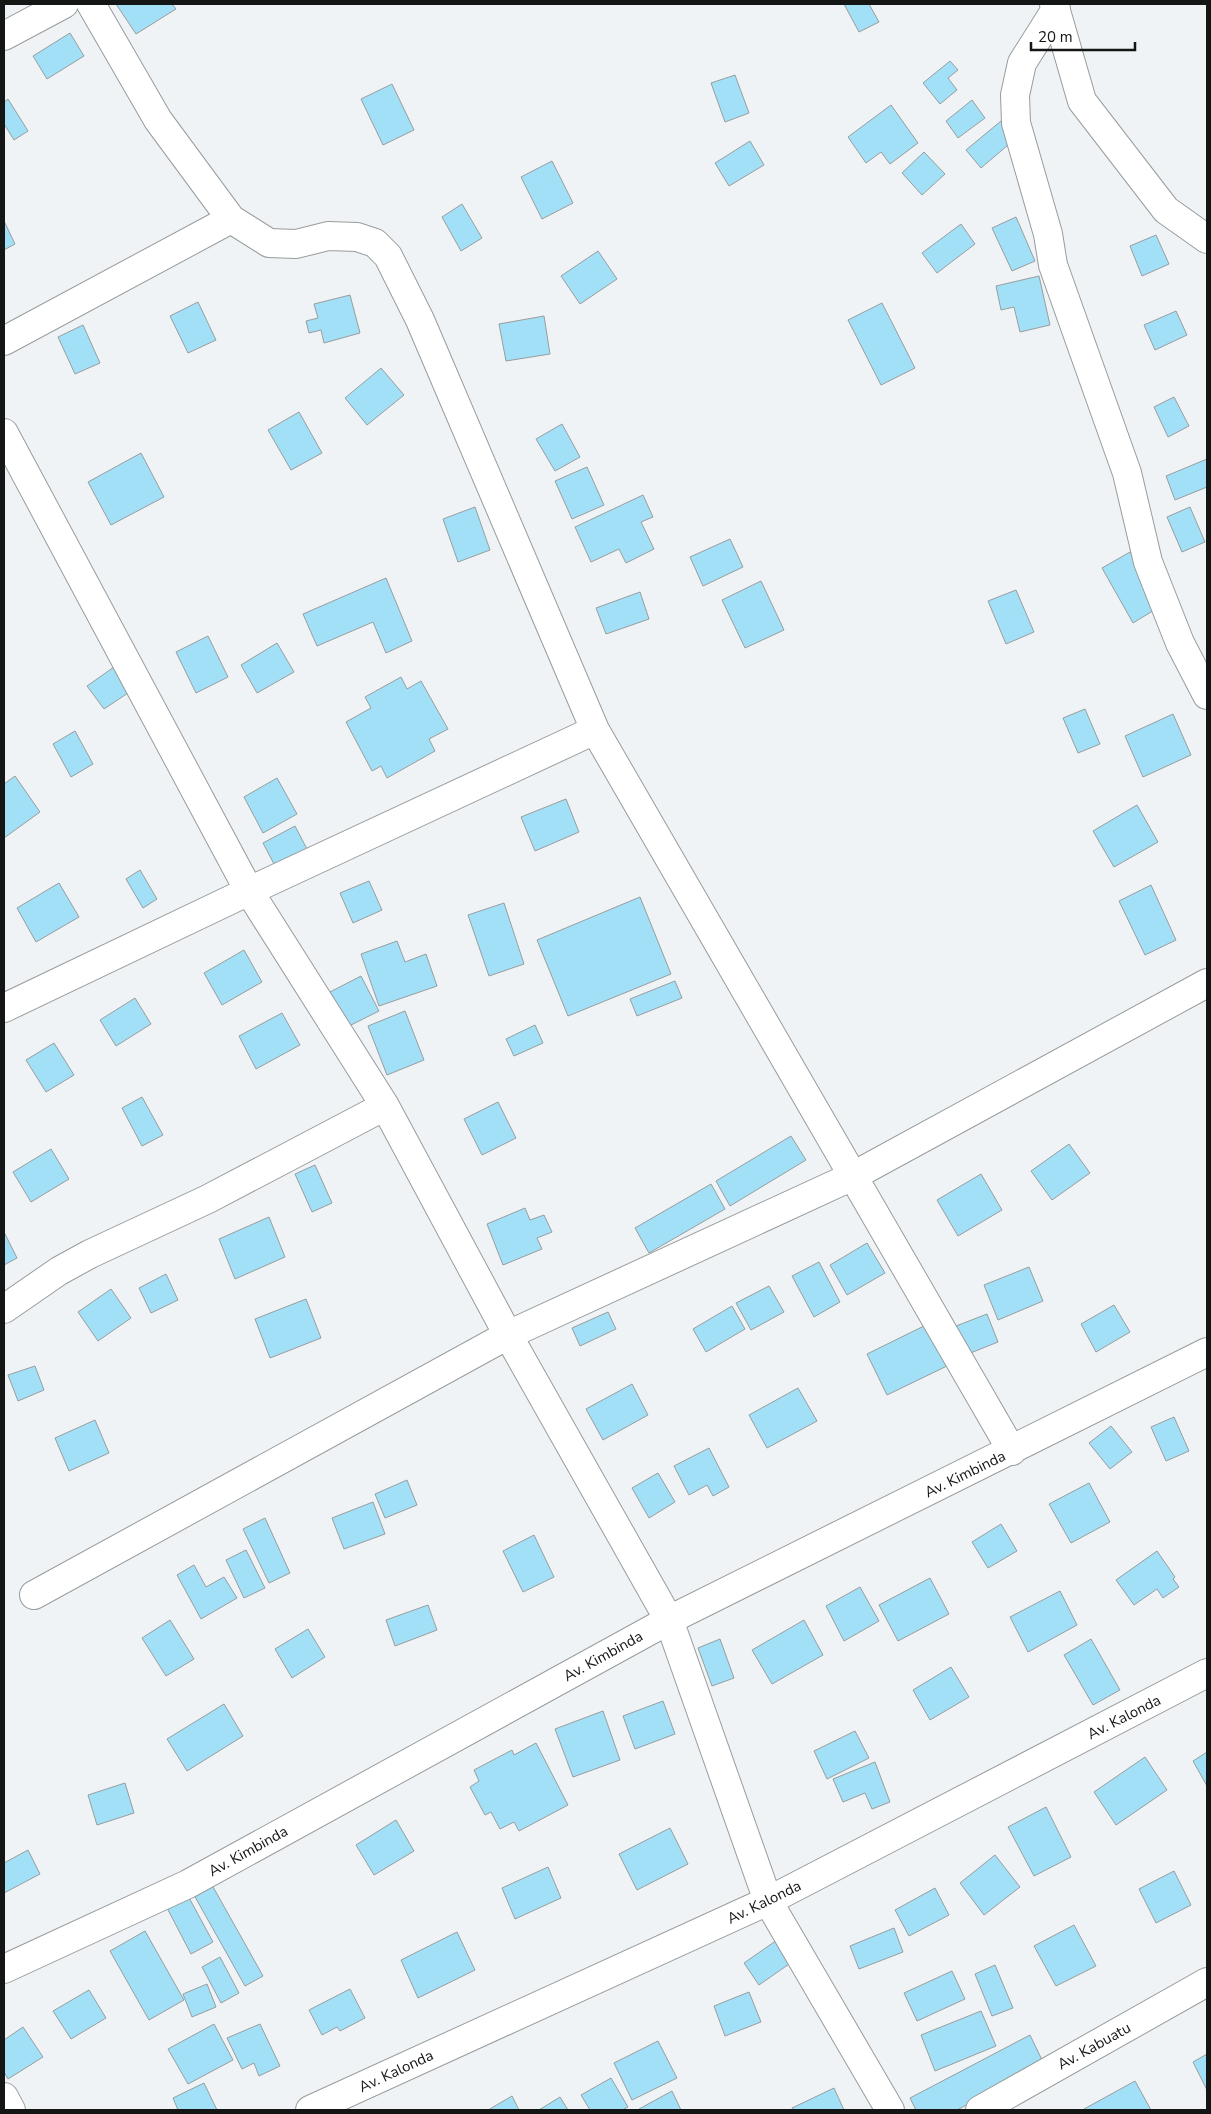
<svg xmlns="http://www.w3.org/2000/svg" width="1211" height="2114" viewBox="0 0 1211 2114" font-family="'Nunito Sans',sans-serif">
<style>
.building{fill:#a1e0f6;stroke:#999d9f}
.lines{fill:none;stroke-linecap:round;stroke-linejoin:round}
.street-casing{stroke:#989c9d;stroke-width:30}
.street{stroke:#fff;stroke-width:28}
.labels{text-anchor:middle;stroke-width:4;stroke-linejoin:round;paint-order:stroke}
.street-label{font-size:15px;fill:#141616;stroke:#fff}
</style>
<rect width="100%" height="100%" fill="#eff3f5"/>
<path class="building" d="M116,4H172L176,9L136,34Z
M844,4H869L879,22L859,32Z
M70,33L84,56L47,79L33,56Z
M950,61L958,70L948,78L957,90L940,104L923,83Z
M735,75L749,113L725,122L711,83Z
M392,84L414,130L383,145L361,99Z
M8,99L28,131L14,140L4,124V102Z
M972,100L985,118L958,138L946,121Z
M891,105L918,143L890,164L881,152L866,163L848,137Z
M1001,121L1015,139L981,168L966,150Z
M750,141L764,165L729,186L715,163Z
M924,152L945,174L922,195L902,173Z
M552,161L573,203L542,219L521,177Z
M462,204L482,238L461,251L442,217Z
M1016,217L1035,261L1012,271L992,228Z
M4,221L15,244L4,250Z
M961,224L975,244L937,273L922,253Z
M1156,235L1169,264L1142,276L1130,246Z
M598,251L617,279L580,304L561,276Z
M1039,276L1050,325L1020,332L1014,307L1001,310L996,286Z
M350,295L360,333L324,343L321,330L309,333L306,321L318,318L314,304Z
M198,302L216,340L188,353L170,316Z
M882,303L915,368L881,385L848,320Z
M1176,311L1187,335L1155,350L1144,325Z
M544,316L550,354L506,361L499,324Z
M83,325L100,363L75,374L58,337Z
M381,368L404,395L367,425L345,398Z
M1174,397L1189,426L1168,437L1154,407Z
M299,412L322,453L291,470L268,430Z
M562,424L580,457L555,471L536,439Z
M141,453L164,497L111,525L88,482Z
M1207,459V487L1175,500L1166,476Z
M587,467L604,505L572,519L555,481Z
M643,495L653,517L641,522L654,549L626,563L619,549L591,562L575,527Z
M475,507L490,550L458,562L443,519Z
M1190,507L1205,542L1182,552L1167,517Z
M730,539L743,567L703,586L690,557Z
M1130,552L1161,606L1133,623L1102,568Z
M386,578L412,641L386,653L373,622L317,646L303,614Z
M761,581L784,630L745,648L722,600Z
M1016,590L1034,632L1006,644L988,601Z
M640,592L649,619L606,634L596,608Z
M208,636L228,677L196,693L176,652Z
M277,643L294,672L257,693L241,665Z
M114,667L131,691L104,709L87,686Z
M401,677L407,689L421,681L448,729L429,739L435,751L387,778L381,766L372,771L346,722L371,708L365,697Z
M1085,709L1100,744L1078,753L1063,718Z
M1173,714L1191,755L1143,777L1125,736Z
M75,731L93,764L71,777L53,744Z
M15,776L40,812L4,838V784Z
M277,778L297,814L263,833L244,797Z
M566,799L579,832L535,851L521,817Z
M1137,805L1158,842L1114,867L1093,831Z
M295,826L307,849L275,866L263,843Z
M140,870L157,899L143,908L126,879Z
M369,881L382,910L353,923L340,893Z
M59,883L79,917L36,942L17,908Z
M1151,885L1176,940L1145,955L1119,901Z
M640,897L671,974L568,1016L537,940Z
M504,903L524,964L489,976L468,915Z
M397,941L405,962L426,954L437,986L379,1006L361,954Z
M244,950L262,982L222,1005L204,973Z
M361,976L379,1011L347,1027L330,992Z
M675,981L682,998L637,1016L630,999Z
M135,998L151,1024L116,1046L100,1020Z
M405,1011L424,1060L387,1075L368,1026Z
M282,1013L300,1045L256,1069L239,1036Z
M535,1025L543,1043L514,1056L506,1039Z
M54,1043L74,1075L46,1092L26,1060Z
M142,1097L163,1135L142,1146L122,1108Z
M498,1102L516,1138L482,1155L464,1119Z
M791,1136L806,1160L730,1206L716,1181Z
M1069,1144L1090,1173L1052,1200L1031,1171Z
M51,1149L69,1179L31,1202L13,1172Z
M315,1165L332,1203L312,1212L295,1174Z
M981,1174L1002,1210L958,1236L937,1200Z
M711,1184L725,1209L649,1253L635,1228Z
M525,1208L530,1220L544,1215L552,1232L537,1238L542,1249L503,1265L487,1224Z
M269,1217L285,1257L235,1279L219,1239Z
M4,1232L17,1258L4,1265Z
M867,1243L885,1273L847,1295L830,1265Z
M819,1262L840,1302L814,1317L792,1276Z
M1029,1267L1043,1301L998,1320L984,1285Z
M166,1274L178,1300L151,1313L139,1288Z
M769,1286L784,1312L751,1330L736,1303Z
M111,1289L131,1318L98,1341L78,1312Z
M306,1299L321,1338L270,1358L255,1319Z
M1114,1305L1130,1332L1096,1352L1081,1324Z
M732,1306L745,1329L706,1352L693,1329Z
M608,1312L616,1329L580,1346L572,1328Z
M987,1314L998,1342L968,1354L956,1326Z
M930,1323L949,1365L887,1395L867,1354Z
M35,1366L44,1390L18,1401L8,1375Z
M632,1384L648,1415L603,1440L586,1409Z
M798,1388L817,1421L767,1448L749,1415Z
M1174,1417L1189,1451L1166,1461L1151,1427Z
M95,1420L109,1453L69,1471L55,1438Z
M1111,1426L1132,1452L1110,1469L1089,1443Z
M709,1448L729,1487L713,1496L707,1485L689,1495L674,1466Z
M658,1473L675,1502L649,1518L632,1488Z
M407,1480L417,1505L385,1518L375,1494Z
M1089,1483L1110,1522L1071,1543L1049,1504Z
M373,1502L385,1534L344,1549L332,1518Z
M265,1518L290,1573L269,1583L243,1529Z
M1001,1524L1017,1551L988,1568L972,1542Z
M534,1535L554,1577L523,1592L503,1551Z
M246,1550L265,1588L244,1598L226,1560Z
M1157,1551L1175,1577L1173,1579L1179,1587L1163,1598L1157,1589L1134,1605L1116,1580Z
M194,1565L206,1587L224,1577L237,1598L201,1619L177,1575Z
M930,1578L949,1614L898,1641L879,1605Z
M860,1587L879,1621L844,1641L826,1606Z
M1060,1591L1077,1625L1028,1652L1010,1617Z
M428,1605L437,1630L395,1646L386,1620Z
M170,1620L194,1659L166,1676L142,1638Z
M804,1620L823,1655L772,1684L752,1650Z
M308,1629L325,1657L292,1678L275,1649Z
M720,1639L734,1678L712,1686L698,1648Z
M1091,1639L1120,1690L1093,1705L1064,1655Z
M951,1667L969,1697L930,1720L913,1690Z
M663,1701L675,1734L635,1749L623,1716Z
M224,1704L243,1736L187,1771L167,1739Z
M603,1711L620,1760L573,1777L555,1729Z
M855,1731L869,1758L827,1779L814,1751Z
M536,1743L568,1805L519,1831L514,1822L500,1829L491,1812L485,1815L470,1787L479,1781L474,1770L512,1750L514,1755Z
M1207,1752V1786L1193,1761Z
M1145,1757L1167,1790L1116,1825L1094,1792Z
M875,1762L890,1802L872,1809L865,1793L843,1802L833,1779Z
M125,1783L134,1813L97,1825L88,1795Z
M1046,1807L1071,1857L1034,1876L1008,1827Z
M396,1820L414,1851L374,1875L356,1845Z
M670,1828L688,1864L637,1890L619,1854Z
M28,1850L40,1874L4,1893V1863Z
M995,1855L1020,1887L984,1915L960,1883Z
M548,1867L561,1898L515,1919L502,1888Z
M1174,1871L1191,1905L1156,1923L1139,1889Z
M212,1885L263,1976L245,1986L194,1895Z
M935,1888L949,1915L909,1936L895,1910Z
M187,1894L213,1942L191,1954L166,1906Z
M1074,1925L1096,1966L1056,1986L1034,1946Z
M894,1928L903,1952L859,1969L850,1946Z
M145,1931L184,2000L149,2020L110,1951Z
M457,1932L475,1970L418,1998L401,1960Z
M777,1940L792,1962L759,1985L744,1963Z
M220,1957L239,1993L221,2003L202,1967Z
M995,1965L1013,2008L992,2016L975,1974Z
M952,1971L965,1999L917,2021L904,1993Z
M207,1984L216,2007L192,2017L183,1994Z
M350,1989L365,2018L340,2031L337,2027L322,2035L309,2010Z
M89,1990L106,2018L71,2039L53,2011Z
M749,1992L761,2022L725,2036L714,2006Z
M981,2011L996,2046L935,2071L921,2035Z
M214,2024L233,2060L188,2084L168,2049Z
M260,2024L280,2066L259,2076L254,2063L242,2069L227,2038Z
M23,2027L43,2057L8,2079L4,2072V2040Z
M1030,2035L1044,2064L957,2110H916L910,2098Z
M658,2041L677,2078L632,2100L614,2063Z
M1207,2054V2090L1193,2062Z
M611,2078L628,2107L622,2110H590L581,2095Z
M1135,2081L1151,2110H1085L1084,2109Z
M204,2083L217,2110H178L173,2098Z
M834,2088L844,2110H793L792,2108Z
M672,2091L681,2110H639V2109Z
M512,2096L519,2110H488Z
M560,2097L568,2110H539Z"/>
<g class="lines">
<defs>
<path id="street" d="M91,4L158,120L231,219L269,243L296,244L328,236L357,237L375,243L388,256L420,320L595,730L1012,1451
M1054,4L1082,101L1166,210L1207,239
M1056,9L1022,63L1015,95L1016,123L1048,234L1053,265L1127,473L1148,562L1180,643L1207,695
M4,36L64,4
M4,341L231,219
M4,433L249,891L385,1106L508,1335L669,1620L768,1901L890,2110
M4,1008L249,891L595,730
M4,1309L59,1271L90,1254L208,1199L385,1106
M34,1595L508,1335L853,1176L1207,983
M4,1969L188,1884L669,1620L1207,1352
M4,2097L11,2110
M310,2110L768,1901L1207,1673
M980,2110L1207,1982"/>
</defs>
<use href="#street" class="street-casing"/>
<use href="#street" class="street"/>
</g>
<g class="labels">
<g class="street-label">
<text transform="translate(965 1474) rotate(-26)" y="5">Av. Kimbinda</text>
<text transform="translate(603 1656) rotate(-29)" y="5">Av. Kimbinda</text>
<text transform="translate(1124 1717) rotate(-27)" y="5">Av. Kalonda</text>
<text transform="translate(248 1851) rotate(-29)" y="5">Av. Kimbinda</text>
<text transform="translate(764 1902) rotate(-26)" y="5">Av. Kalonda</text>
<text transform="translate(1094 2046) rotate(-29)" y="5">Av. Kabuatu</text>
<text transform="translate(396 2071) rotate(-25)" y="5">Av. Kalonda</text>
</g>
</g>
<rect width="1211" height="2114" fill="none" stroke="#141616" stroke-width="10"/>
<path d="M1031 42v8h104v-8" fill="none" stroke="#141616" stroke-width="2.5"/>
<text x="1038" y="42" font-size="15" fill="#141616" stroke="#ffffff" stroke-width="4" paint-order="stroke">20 m</text>
</svg>
